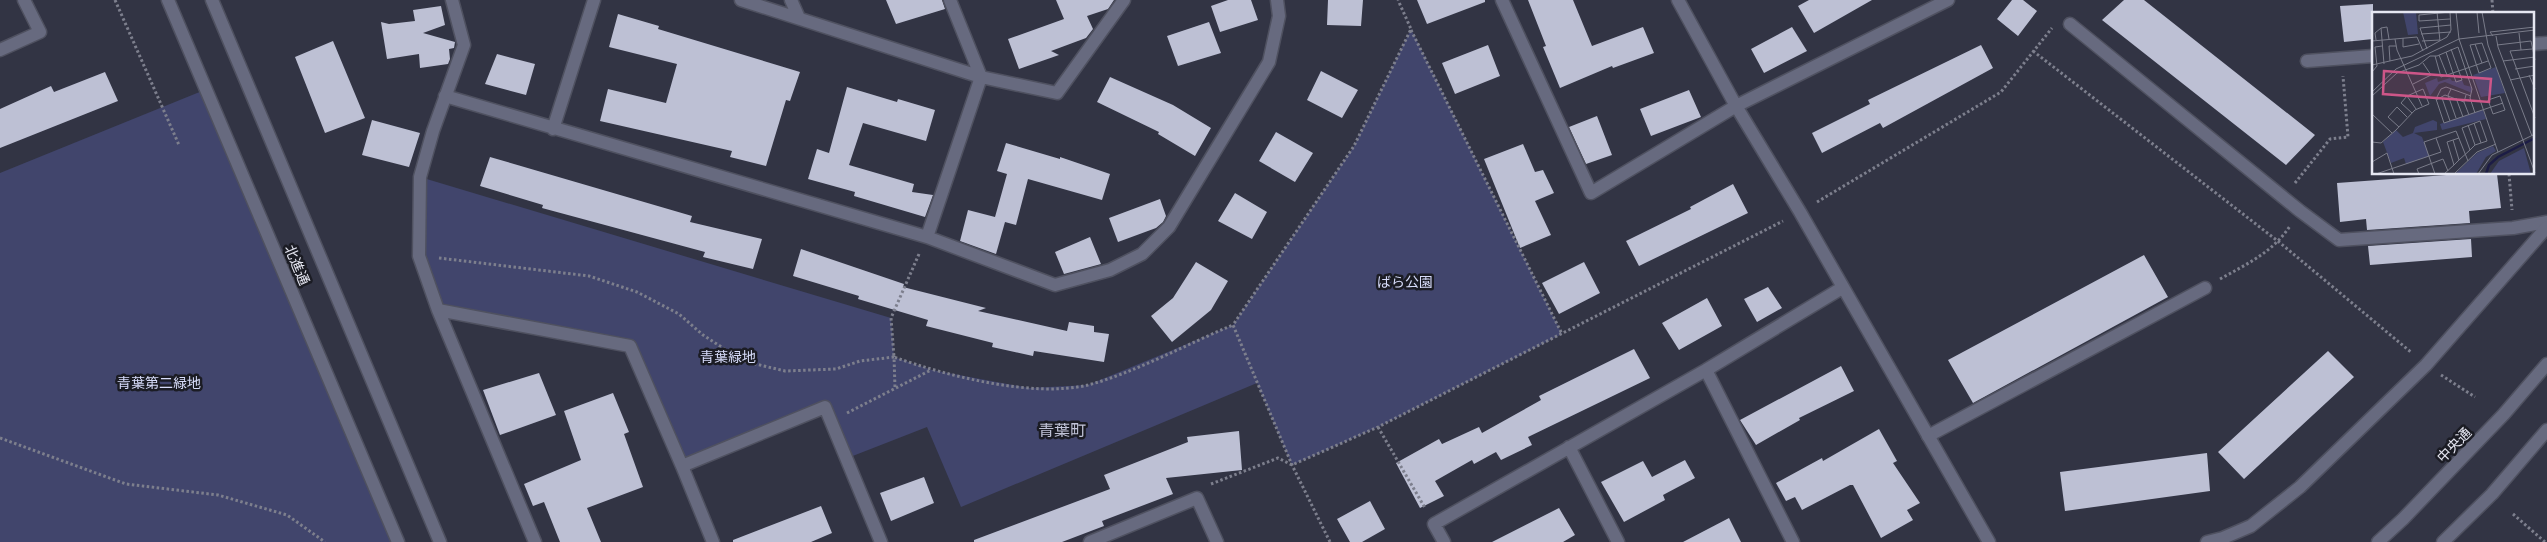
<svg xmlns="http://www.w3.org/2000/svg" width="2547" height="542" viewBox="0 0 2547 542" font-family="Overpass,'Noto Sans JP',sans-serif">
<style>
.green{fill:#41456c}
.building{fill:#bdc0d4}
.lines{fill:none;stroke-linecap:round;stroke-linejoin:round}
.service-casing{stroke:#4f5160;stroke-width:15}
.minor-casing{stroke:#4f5160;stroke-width:15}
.tertiary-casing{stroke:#4f5160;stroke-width:15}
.path{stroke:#7d7f8d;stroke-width:3;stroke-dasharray:2.5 2.5;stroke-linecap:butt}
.service{stroke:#676a7f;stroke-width:12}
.minor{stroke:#676a7f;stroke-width:12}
.tertiary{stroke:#676a7f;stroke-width:12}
.labels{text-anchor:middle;stroke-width:5;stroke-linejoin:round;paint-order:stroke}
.street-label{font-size:14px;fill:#e6e7f2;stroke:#1b1c24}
.park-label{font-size:14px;fill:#d7dcfa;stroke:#1b1c24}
.quarter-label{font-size:16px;fill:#c0c3d7;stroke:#1b1c24}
.inset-river{fill:none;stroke:#1c1c45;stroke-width:2.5}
.inset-road{fill:none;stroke:#7a7c8a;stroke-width:1}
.view{fill:#cd5688;fill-opacity:0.15;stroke:#cd5688;stroke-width:2.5}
.inset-edge{fill:none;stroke:#e6e7f2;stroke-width:2.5}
</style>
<rect width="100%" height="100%" fill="#323444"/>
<path class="green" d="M1411,29L1562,334L1378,427L1292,465L1257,383L961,507L927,427L845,459L825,408L682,466L630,346L438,310L425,277L420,177L891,318L894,357L932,370L1029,388L1088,385L1233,325L1354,146Z
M207,89L398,542H0V173Z"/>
<path class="building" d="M886,0H942L945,9L896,24Z
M1056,0H1114L1108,9L1087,16L1093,29L1086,38L1051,51L1059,55L1019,69L1008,39L1064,19Z
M1228,0H1251L1258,20L1220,32L1211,6Z
M1328,0H1363L1361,26L1327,25Z
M1417,0H1485V2L1427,24Z
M1528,0H1573L1592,46L1643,27L1654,53L1613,68L1612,66L1560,88L1543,47L1546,46Z
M1809,0H1872L1814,33L1798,6Z
M2012,0H2023L2037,11L2018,36L1997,19Z
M2124,0H2144L2315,135L2286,165L2102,20Z
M2373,4V39L2344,42L2340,6Z
M441,6L445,25L423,33L455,42L454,48L449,49L450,59L448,64L420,68L419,54L387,59L381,22L389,24L415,21L413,10Z
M618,14L659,26L658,29L800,72L790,101L786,100L766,166L730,157L732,151L600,121L608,89L666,103L677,64L609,47Z
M1209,22L1221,53L1178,66L1167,36Z
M1792,27L1807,51L1764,73L1751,49Z
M333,41L365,118L325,133L295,57Z
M1488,45L1500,76L1455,94L1442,63Z
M1981,45L1993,68L1883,128L1880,123L1822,153L1812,133L1870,104L1868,100Z
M497,54L535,64L526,95L485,84Z
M1321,71L1358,90L1342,118L1307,100Z
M105,72L118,101L0,148V109L51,86L54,92Z
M1110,77L1173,105L1211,128L1195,156L1158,134L1159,132L1097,102Z
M847,87L897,102L898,99L935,110L926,141L863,123L849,165L914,184L912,192L933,195L925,217L854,196L855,192L808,179L817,149L829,153Z
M1689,90L1701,117L1651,136L1640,109Z
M1597,116L1612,155L1586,164L1569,127Z
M372,120L420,133L409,167L362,155Z
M1276,132L1313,153L1295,182L1259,161Z
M1006,143L1060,159V157L1110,174L1102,200L1028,179L1016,225L1005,222L996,254L960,241L968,210L995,217L1007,174L997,171Z
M1523,144L1535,172L1543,170L1554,193L1535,201L1551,235L1520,248L1484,159Z
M490,157L692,216L690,222L762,239L753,269L703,257L705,252L542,208L543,205L480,186Z
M2460,174H2497L2501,208L2469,211L2470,223L2367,230L2366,219L2340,222L2337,183Z
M1733,184L1748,213L1639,266L1626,241L1691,209L1690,207Z
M1235,193L1267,212L1252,239L1218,221Z
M1160,199L1166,216L1163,222L1156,228L1118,242L1109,218Z
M1090,237L1101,264L1064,274L1055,252Z
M2471,239L2472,257L2370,265L2368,246Z
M801,249L904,284L903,287L986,308L978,311L1067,331L1069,322L1094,326V332L1109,334L1104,362L1034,351L1033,356L992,347L993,343L926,326L928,320L858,299L859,296L793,276Z
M2144,255L2168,297L1973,403L1948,360Z
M1196,262L1228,281L1211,310L1172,342L1151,316L1173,298Z
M1584,262L1600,293L1559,314L1542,283Z
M1768,287L1782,308L1757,322L1744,299Z
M1707,298L1722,326L1679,350L1662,323Z
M1634,349L1650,378L1528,437L1532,445L1501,460L1496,452L1474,464L1472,460L1435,481L1444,496L1420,508L1396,463L1439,439L1442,444L1479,427L1482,433L1541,400L1539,396Z
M2328,351L2354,377L2244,479L2218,452Z
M1841,366L1854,391L1799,418L1800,420L1756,445L1740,420Z
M539,373L556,415L500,435L483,390Z
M613,393L629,432L624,434L643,487L587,508L601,542H560L544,502L533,506L524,484L581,460L564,411Z
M1879,429L1897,461L1893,463L1920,503L1907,510L1913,520L1881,538L1853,485H1850L1802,510L1795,497L1786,501L1776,483L1822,458L1823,461Z
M1239,431L1242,470L1166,478L1173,494L1102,521L1104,526L1062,542H974V540L1110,489L1104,475L1188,442L1187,437Z
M2207,453L2210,491L2065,511L2060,472Z
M1685,460L1695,478L1663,495L1665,500L1624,522L1601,482L1643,461L1652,477Z
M924,477L934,503L891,521L880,493Z
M1370,501L1385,529L1362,542H1350L1337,519Z
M821,506L832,533L811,542H733V540Z
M1559,508L1575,535L1563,542H1492Z
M1729,518L1741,542H1683Z"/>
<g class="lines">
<defs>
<path id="service" d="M2070,24L2300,211L2339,240L2513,228L2547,222
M2533,44L2547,43
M2307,61L2373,56
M1928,436L2205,288"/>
<path id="minor" d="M452,0L464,45L433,131L420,177L419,256L438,310L535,542
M741,0L981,77L1057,93L1124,0
M791,0L799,18
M1502,0L1591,193L1736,106L1948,0
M1678,0L1736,106L1800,212L1989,542
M0,50L40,32L24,0
M445,96L927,237L1055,285L1110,270L1142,254L1169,227L1269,62L1279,16L1277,0
M553,129L594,0
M927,237L981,77L950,0
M438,310L630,346L682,466
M1706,370L1793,542
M1569,447L1618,542
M713,542L682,466L825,407L881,542
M1090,542L1197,498L1217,542
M1444,542L1434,524L1706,370L1842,288
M2207,542L2223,538L2251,526L2300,487L2426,365L2547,227"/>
<path id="tertiary" d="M168,0L398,542
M212,0L440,542
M2378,542L2403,519L2504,414L2547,364
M2443,542L2492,494L2547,430"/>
</defs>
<use href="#service" class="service-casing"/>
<use href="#minor" class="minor-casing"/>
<use href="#tertiary" class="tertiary-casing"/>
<path class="path" d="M115,0L179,145
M2492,0L2493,14
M1411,30L1562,334
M2033,51L2279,242L2412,353
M2509,174L2512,210
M2295,183L2330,139L2348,137L2343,76
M1817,202L2001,92L2052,28
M919,254L891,318L894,357C947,376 1033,398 1088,385C1134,373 1187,344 1233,325
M439,258L589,276L637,292L679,314L703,335L743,361L785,371L836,369L860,361L894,357L895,388
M2220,279C2247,264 2273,252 2290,226
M2441,375L2475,397
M847,413L931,370
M1378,427L1425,508
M0,438L126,484L218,495L287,515L325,542
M1211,484L1278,458L1292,465L1378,427L1783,221
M2513,514L2545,542
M1330,542L1292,465L1233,325L1354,146L1411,29L1398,0"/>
<use href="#service" class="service"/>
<use href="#minor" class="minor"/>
<use href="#tertiary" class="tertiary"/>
</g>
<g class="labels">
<g class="street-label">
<text transform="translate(297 265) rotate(67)" y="5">北進通</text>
<text transform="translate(2454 445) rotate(-46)" y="5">中央通</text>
</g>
<g class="park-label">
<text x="1405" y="287">ばら公園</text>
<text x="728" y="362">青葉緑地</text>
<text x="159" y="388">青葉第二緑地</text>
</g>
<g class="quarter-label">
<text x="1062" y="436">青葉町</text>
</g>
</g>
<g transform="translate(2372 12)">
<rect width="162" height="162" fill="#323444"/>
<path d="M31,0H44L46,22L36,23ZM124,55L133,81L109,85L101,63ZM65,66L66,70L78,66L80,69L90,68L92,73L100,75V81L73,70L67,72L58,84L53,71ZM111,98L114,107L70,118L68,112ZM61,108L65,110V118L42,121L50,125L57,144L34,152L32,146L19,151L11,130L24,118L31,125L41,121L43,115ZM121,134L124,139L114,145L104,162H83L105,141ZM152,136L159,162H118L127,149Z" fill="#41456c"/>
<path class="inset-river" d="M114,162L117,153L126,145L163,126"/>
<path class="inset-road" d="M65,0L68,29M78,0L47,3V9L78,7M84,0L87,27L126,140M105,0L107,21M110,0L116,33L163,161M9,16L12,52M147,21L149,38M49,22L79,20M121,24L118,20L163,15M124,24L126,35L160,124M31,26V35L47,32M23,27L25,38L50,94M4,28L3,21L9,16L15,15L17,27M0,29L45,25L51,39M50,29L68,28M110,31L119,56L107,61L98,33ZM103,32L110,51M125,33L159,29L163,48M55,37L48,16L79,13M160,37L138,39L163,106M74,40L84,70L90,68L79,37M67,43L75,63M63,44L69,65L116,49M18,49L17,34H24M131,49L163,45M0,53L40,44L75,25L79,18L78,0M143,57L163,54M0,60L5,54L3,35L10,34M157,63L163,77M138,68L163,63M41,72L59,63L51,51M79,77L76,83L84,106M0,80L24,57L87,27L163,18M94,83L92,90L97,103M0,84L25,61L47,53L58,44H65L86,35L100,77L98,86L103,101M35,84L44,97M99,84L74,75L69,77L64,87L72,111L131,91M128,84L133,98L121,102L116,88ZM70,86L78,109M84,86L91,105M64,88L73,83L92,90M0,102L20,121M102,111L109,131M96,113L103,133M27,115L16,105L25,95L35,105M81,128L87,148M0,130L9,131L24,118L43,98L57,92L51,77L35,84L29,91L40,101M0,150L15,141L22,162M82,153L75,130L87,126M4,162L69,140L64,126M47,162L45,157L71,147L76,159M63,162L52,130L84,119L96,149M72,162L82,153L87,148L98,138L103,133L115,129L108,109L90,116L98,138M82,162L105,140L124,132M106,162L120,143L163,122"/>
<path class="view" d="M12,59L119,67L117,90L11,82Z"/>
<rect width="162" height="162" class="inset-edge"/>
</g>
</svg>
